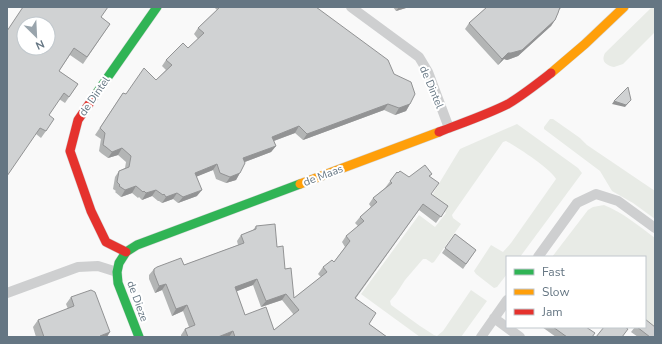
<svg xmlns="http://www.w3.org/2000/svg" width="662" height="344" viewBox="0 0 662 344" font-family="'Nunito Sans',sans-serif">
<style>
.green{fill:#e8ebe6}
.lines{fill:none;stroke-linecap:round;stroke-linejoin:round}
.fast-casing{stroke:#d5d6d7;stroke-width:10}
.slow-casing{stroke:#d5d6d7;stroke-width:10}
.jam-casing{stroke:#d5d6d7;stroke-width:10}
.street{stroke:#cecfd0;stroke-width:10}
.fast{stroke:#30b455;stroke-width:9}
.slow{stroke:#ff9f0a;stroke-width:9}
.jam{stroke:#e5322d;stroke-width:9}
.wall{fill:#b3b5b5;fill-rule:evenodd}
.shaded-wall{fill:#929394}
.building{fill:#d0d2d3;stroke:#929394;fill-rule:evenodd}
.labels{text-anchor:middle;stroke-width:4;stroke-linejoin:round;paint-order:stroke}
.street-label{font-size:11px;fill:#657683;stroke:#fff}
</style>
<rect width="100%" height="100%" fill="#f9f9f9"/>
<path class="green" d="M652,7H655V32L623,64L614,67C605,65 601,61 605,53Z
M550,119H553L580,138L587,145L655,191V219L633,203L612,191L600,171L544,129V127Z
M517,124L578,168L582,173L520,257H507V274L497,287L494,288L476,274L474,271L491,245L503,252L511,243L556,179C552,170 516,146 506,141L503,142L452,215L453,218L461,224L434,262L432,263L426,259H423L405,280L396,294L390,301L391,305L420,326L434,335L437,336L443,331L471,290L487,301L461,337H420L361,294L419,215L435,227L446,213L429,200L460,149Z
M604,205C622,212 639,226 655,238V337L645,327V257H552L588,210L593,207Z"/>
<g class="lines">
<defs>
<path id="fast" d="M96,94L157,7
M139,337L118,283L117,272L119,263L126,252L137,245L300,184"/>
<path id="slow" d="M551,73L585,44L624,7
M300,184L439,132"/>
<path id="jam" d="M96,94L78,120L70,151L91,211L106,242L126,252
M439,132C462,123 486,115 508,104C523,95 537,84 551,73"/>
</defs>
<use href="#fast" class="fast-casing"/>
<use href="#slow" class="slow-casing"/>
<use href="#jam" class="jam-casing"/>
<path class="street" d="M351,7L419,57L428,72L449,128
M538,257L577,203L596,194L618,201L655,228
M7,293L78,267L98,266L117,272
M494,318L520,337
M481,337L507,300"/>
<use href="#fast" class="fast"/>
<use href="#slow" class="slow"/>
<use href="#jam" class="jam"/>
</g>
<path class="wall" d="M23,7L101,17L110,24L83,64L70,55L59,71L78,84L65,103L59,99L49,115L46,131L41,138L36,134Z
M214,7H316L394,74L410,104L406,111L395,115L384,110L303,140L295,133L274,141L276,146L271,152L245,162L236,180L226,183L216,179L213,170L197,176V196L178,203L173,199L162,203L159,201H158L152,196L142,200L139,197L138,198L132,193L121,197L115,192L116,191L113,189L115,177L119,171L125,168L126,162L118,155L108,158L101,153L99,151L101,139L95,135L123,93L126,94L156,80L166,70L162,66L166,60L188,48L198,39L194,34L198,28L217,10Z
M393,7H406V8L396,11Z
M487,7H562L559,10L555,20L551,26L518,56L507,60L504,59L498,65L465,29L469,23Z
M397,172L409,177L432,174L430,176L431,194L448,206L436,223L419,210L356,298L369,324L387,337H181V335L185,329L189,327L183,311L172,316L162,290L155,293L149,279V275L154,269L184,265L238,245L237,241L241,235L253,230L256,226L277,247L285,269L294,298L321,277L318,274L323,267L334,262L345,247L342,242L346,236L358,226L355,223L360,217L371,207L369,204L373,198L385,188ZM253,285L261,307L282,300L294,315L274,330L245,315L236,291Z
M455,234L476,250L463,269L442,253Z
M71,297L107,337H36L33,327L38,320L68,309L66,304Z
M542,327H586L592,337H556Z
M635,327H645L655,337H638L631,332Z"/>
<path class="shaded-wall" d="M399,7H406V8L396,11Z
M555,20L551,26L518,56L507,60L504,59L498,65L502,59L508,53Z
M631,100L625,107L612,104L614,101Z
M388,104L384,110L303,140L307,134Z
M410,104L406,111L395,115L399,108Z
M299,126L295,133L268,143L272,137Z
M276,146L271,152L239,164L243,158Z
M122,148L118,155L108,158L112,152Z
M217,164L213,170L191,179L195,173Z
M240,173L236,180L226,183L230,177Z
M136,186L132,193L121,197L125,190Z
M156,190L152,196L142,200L146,193Z
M202,190L197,196L178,203L183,197Z
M177,193L173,199L162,203L166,197Z
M257,279L253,285L230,294L235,287Z
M166,284L162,290L155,293L159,286Z
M286,294L282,300L261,307L266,301Z
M187,305L183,311L172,316L176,309Z
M233,331L229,337H218Z
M110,332L107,337H99L100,336Z"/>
<path class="building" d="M23,7H108L101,17L110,24L87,57L74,48L59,71L78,84L69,97L64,93L49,115L54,119L46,131L40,128L7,176V31ZM24,24H48V48H24Z
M220,7H316L388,60L394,74L411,82L415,94L410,104L399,108L388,104L307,134L299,126L272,137L276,146L243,158L245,163L240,173L230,177L220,173L217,164L195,173L202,190L183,197L177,193L166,197L164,194L163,195L156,190L146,193L144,191L143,192L136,186L125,190L119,186L120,185L117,182L119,171L129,167L131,156L122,148L112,152L106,147L103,145L105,133L100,128L123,93L126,94L144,68L156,80L172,65L166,60L183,43L188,48L204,33L198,28Z
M487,7H560L558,13L555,20L522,50L511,53H508L502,59L469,23Z
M628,87L631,100L626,105L614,101Z
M425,165L432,174L429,176L439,183L431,194L448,206L441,217L423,204L355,298L376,313L369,324L387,337H235L233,331L218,337H188L185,329L195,325L187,305L176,309L166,284L159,286L154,273V269L157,267L181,258L184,265L244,243L241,235L256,229V226L275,224L277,247L283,246L285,269L291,268L294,298L327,272L323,267L332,260L334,262L350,241L346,236L364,221L360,217L377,202L373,198L392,183L390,181L397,172L398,173L400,171L409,177ZM257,279L266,301L286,294L299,310L274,330L266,307L245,315L235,287Z
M455,234L476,250L466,264L445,248Z
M91,290L95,292L110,332L100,336V337H44L38,320L74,306L71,297Z
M645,319L655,327V337H650L637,327H645Z
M553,327H586L595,333L592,337H567Z
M604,327H625L628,329L622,337H596Z"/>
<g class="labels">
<g class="street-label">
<text transform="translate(432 87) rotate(67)" y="4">de Dintel</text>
<text transform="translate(94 96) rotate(-55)" y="4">de Dintel</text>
<text transform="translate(323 175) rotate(-21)" y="4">de Maas</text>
<text transform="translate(138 301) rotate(70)" y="4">de Dieze</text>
</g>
</g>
<rect width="662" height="344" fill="none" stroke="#657683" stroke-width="16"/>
<rect x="506" y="256" width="140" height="72" fill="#ffffff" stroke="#c1c8cd"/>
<rect x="514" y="269" width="20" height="6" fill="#30b455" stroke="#c1c8cd"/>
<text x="542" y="276" font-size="12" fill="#657683">Fast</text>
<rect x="514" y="289" width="20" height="6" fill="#ff9f0a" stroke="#c1c8cd"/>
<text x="542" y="296" font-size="12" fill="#657683">Slow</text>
<rect x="514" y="309" width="20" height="6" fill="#e5322d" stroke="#c1c8cd"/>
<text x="542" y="316" font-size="12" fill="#657683">Jam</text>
<g transform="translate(36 36) rotate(156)"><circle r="19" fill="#ffffff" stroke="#c1c8cd"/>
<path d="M0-3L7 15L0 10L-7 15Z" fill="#99a4ac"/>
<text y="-6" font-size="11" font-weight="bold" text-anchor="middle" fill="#657683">N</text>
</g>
</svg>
